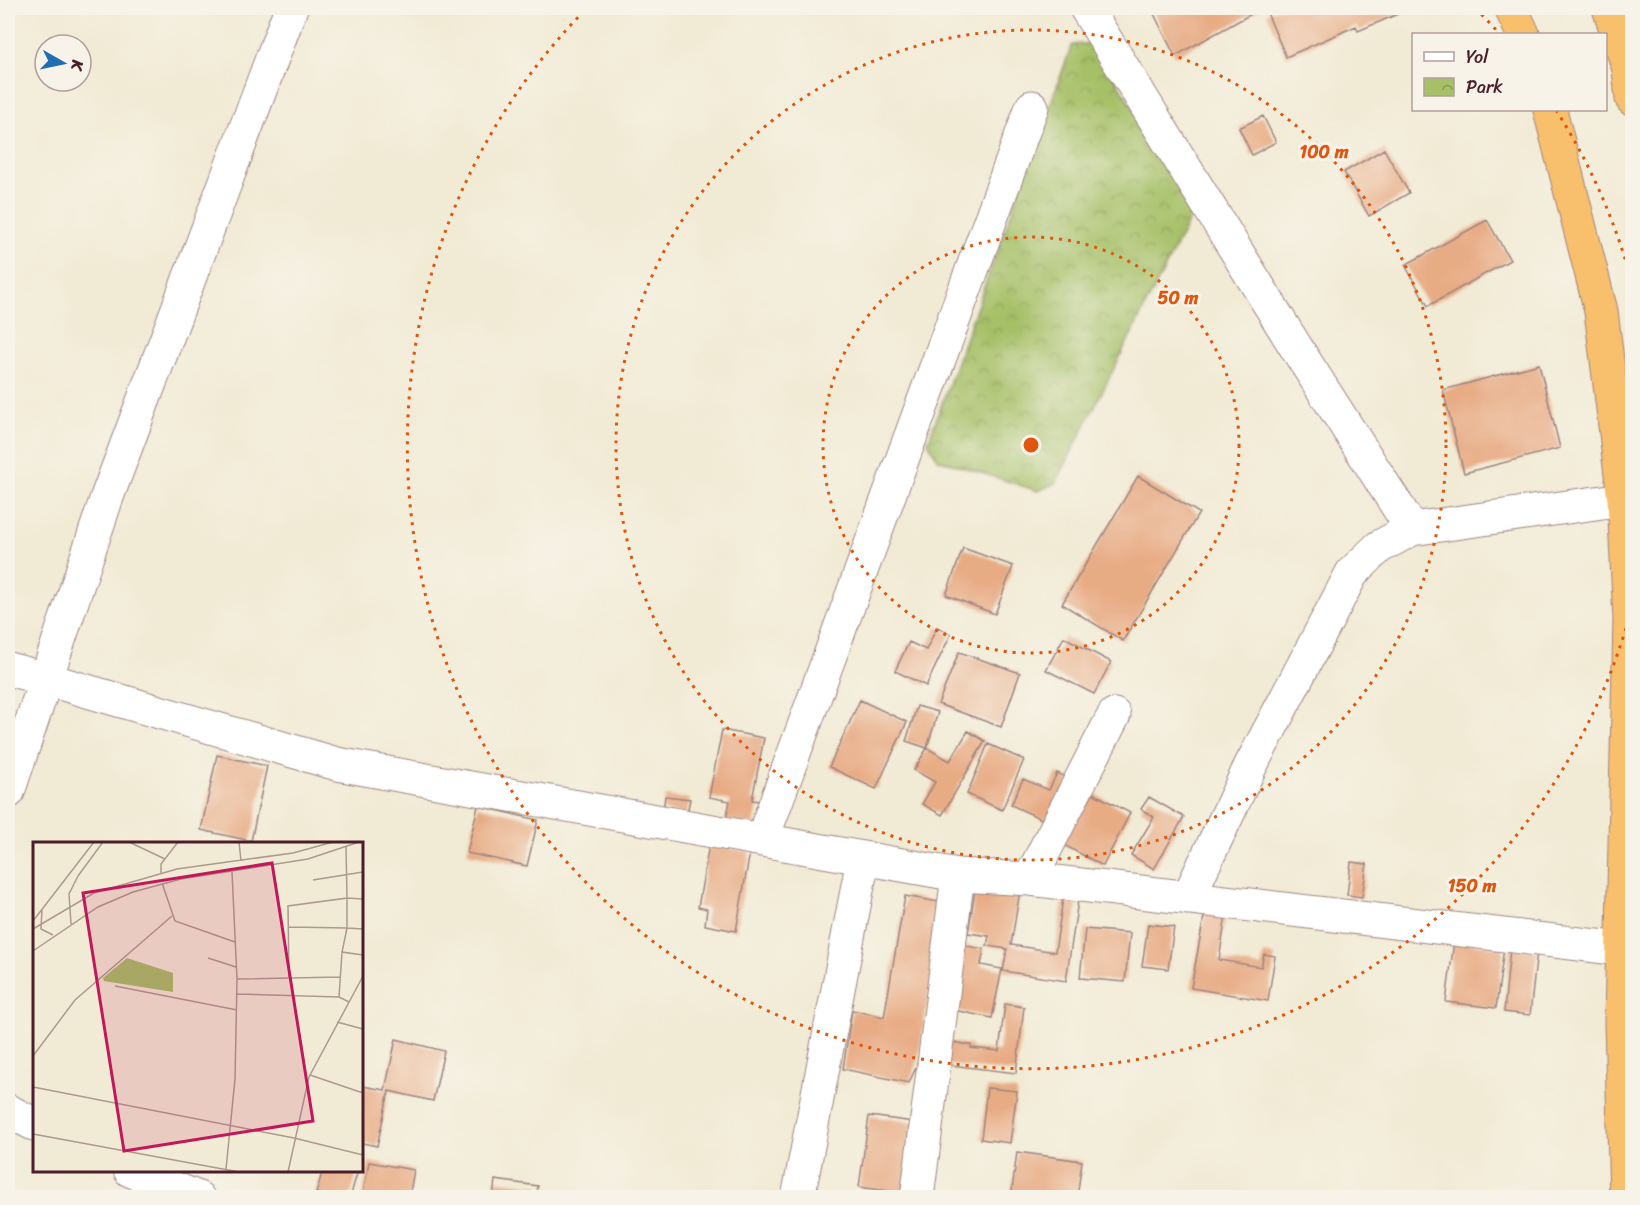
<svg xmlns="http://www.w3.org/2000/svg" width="1640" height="1205" viewBox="0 0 1640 1205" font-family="Sriracha,sans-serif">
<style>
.park{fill:url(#park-crowns);stroke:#787048;stroke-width:1.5}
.building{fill:#e8ac85}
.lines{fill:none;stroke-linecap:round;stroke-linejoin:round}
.minor-casing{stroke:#9e8480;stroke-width:35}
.trunk-casing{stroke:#9e8480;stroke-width:35}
.minor{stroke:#fff;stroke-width:33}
.trunk{stroke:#f8bf6c;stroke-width:33}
.ring{fill:none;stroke:#e0560e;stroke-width:3;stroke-dasharray:3 6}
.inset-road{fill:none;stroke:#ae9990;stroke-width:1.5}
.view{fill:#c2185b;fill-opacity:0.15;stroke:#c2185b;stroke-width:3}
.inset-edge{fill:none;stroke:#4a1f2b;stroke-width:3}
.centre{fill:#e0560e;stroke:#f7f3e8;stroke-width:3}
.ring-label{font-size:18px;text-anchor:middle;font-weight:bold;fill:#e0560e;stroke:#f7f3e8;stroke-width:6;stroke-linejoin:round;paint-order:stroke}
</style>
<defs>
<pattern id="park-crowns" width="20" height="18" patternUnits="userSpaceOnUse" patternTransform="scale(1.5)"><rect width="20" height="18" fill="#a5c066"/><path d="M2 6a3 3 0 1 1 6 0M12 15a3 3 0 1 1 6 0" fill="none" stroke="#889b54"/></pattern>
</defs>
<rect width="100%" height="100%" fill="#f7f3e8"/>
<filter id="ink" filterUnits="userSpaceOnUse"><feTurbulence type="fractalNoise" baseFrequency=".0167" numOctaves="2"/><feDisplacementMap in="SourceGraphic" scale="12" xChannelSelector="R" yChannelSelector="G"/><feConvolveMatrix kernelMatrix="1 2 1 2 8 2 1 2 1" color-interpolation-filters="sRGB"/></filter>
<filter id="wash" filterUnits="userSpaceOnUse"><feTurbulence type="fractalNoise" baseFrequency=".008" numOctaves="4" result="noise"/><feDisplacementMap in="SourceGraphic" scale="24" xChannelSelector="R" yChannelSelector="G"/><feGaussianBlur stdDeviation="1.35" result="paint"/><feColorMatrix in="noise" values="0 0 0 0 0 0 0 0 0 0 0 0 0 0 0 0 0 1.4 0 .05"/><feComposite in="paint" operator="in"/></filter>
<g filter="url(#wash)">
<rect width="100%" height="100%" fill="#f1ead4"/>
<path class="park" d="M1094,43L1194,210L1056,483L1038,491L938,459L928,442L1072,45Z"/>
<g id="blocks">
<path class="building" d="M1151,8H1262L1175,56Z
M1279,8H1412L1358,31L1356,26L1286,57L1267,13Z
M1263,116L1276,142L1252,155L1239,128Z
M1384,149L1409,193L1369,216L1344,172Z
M1487,220L1510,260L1428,306L1405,265Z
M1539,364L1560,448L1464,473L1443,390Z
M1138,476L1199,513L1123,641L1062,604Z
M963,548L1013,566L995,614L946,595Z
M937,627L951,634L926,686L895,671L909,642L926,650Z
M1064,637L1111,662L1094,694L1046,670Z
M959,652L1020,673L1001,727L938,704Z
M860,700L907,722L876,789L829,767Z
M917,706L938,712L927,748L906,741Z
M722,730L764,738L752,800L759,801L754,826L726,820L730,801L709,797Z
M968,731L985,741L942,815L922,804L935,782L914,770L927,748L950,761Z
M988,744L1024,760L1002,810L967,794Z
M217,755L267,766L251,841L201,830Z
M1057,773L1070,779L1050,823L1011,805L1023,779L1049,790Z
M1089,791L1130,813L1103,866L1062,844Z
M665,796L690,799L687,814L663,811Z
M1149,797L1184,817L1154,869L1131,855L1154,817L1141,809Z
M478,806L538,820L527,866L467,853Z
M709,845L750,852L736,931L705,925L707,909L698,907Z
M1351,862L1367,864L1362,897L1347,895Z
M976,885L1020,891L1011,945L1055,952L1064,892L1079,894L1066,981L1003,971L1007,949L987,946L989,936L968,933Z
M905,896L945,903L917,1065L909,1083L843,1069L852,1010L884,1017Z
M1205,911L1226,915L1219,960L1261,967L1264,954L1275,956L1268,1001L1191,988Z
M1148,924L1174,927L1168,969L1142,966Z
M1085,929L1130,933L1125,982L1080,978Z
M1454,941L1504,948L1496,1008L1446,1002Z
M962,945L984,949L981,965L1002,969L992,1018L949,1009Z
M1510,948L1537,951L1530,1015L1504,1012Z
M1005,1004L1024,1007L1016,1073L942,1064L945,1041L971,1045V1048L999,1051Z
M396,1039L444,1051L433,1101L389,1091L377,1146L362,1143V1086L385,1090Z
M987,1088L1017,1091L1010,1143L981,1139Z
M869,1116L921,1123L911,1194L859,1187Z
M1017,1152L1082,1161L1077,1198H1011Z
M369,1162L414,1170L409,1198H362Z
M323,1170H358L350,1198H330L316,1193Z
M495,1180L538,1186L536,1198H493Z
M1414,1192L1437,1196V1198H1413Z"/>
</g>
</g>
<g filter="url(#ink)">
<use href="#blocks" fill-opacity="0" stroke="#9e8480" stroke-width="1.5"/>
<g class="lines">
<defs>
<path id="minor" d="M1086,8L1297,349L1412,529
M8,669L46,679L337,764L958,875L1030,879L1622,949
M8,792L107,497L291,8
M762,840L1032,107
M1030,879L1114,715
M1188,898L1250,767L1352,573L1379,547L1412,529L1624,499
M8,1111L34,1124
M130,1170L198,1198
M798,1198L863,859
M917,1198L958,875"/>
<path id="trunk" d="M1511,8L1523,34
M1609,8L1629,69L1632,99
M1550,110L1601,311L1624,499L1630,620L1621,1022L1626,1198"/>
</defs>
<use href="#minor" class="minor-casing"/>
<use href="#trunk" class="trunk-casing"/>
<use href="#minor" class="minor"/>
<use href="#trunk" class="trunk"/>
</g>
</g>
<g class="ring">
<circle cx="1031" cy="445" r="208"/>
<circle cx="1031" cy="445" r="415"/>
<path d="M1631 611A623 623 0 1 1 587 8M1475 8A623 623 0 0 1 1498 32M1556 110A623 623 0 0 1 1631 279"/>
</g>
<g transform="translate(33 842)">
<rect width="330" height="330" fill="#f1ead4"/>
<path d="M94,116L140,131V150L71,139L70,136Z" fill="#a5c066"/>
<path class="inset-road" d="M96,0L132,17M206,0L208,19M128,32V22L145,0M45,34L70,0M280,38L330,30M129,41L142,79L202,100M330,57L314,56V86L330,87M9,67L8,87L20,93M0,79L61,0M38,82L36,52L45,34M256,85L314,86L309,110L330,113M0,87L61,51L144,27L260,11L300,0M0,109L65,65L100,50L148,37L275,17L326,0M175,116L203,125M256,135L255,64L314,56L313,5M204,137L307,135M82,144L204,168M204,152L306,155L316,160M306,155L309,110M304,180L330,187M0,214L42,158L139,74M277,233L330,251M0,245L261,296L330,313M0,292L206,330M193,327L202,237L204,137L199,30M255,330L276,235L330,134"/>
<path class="view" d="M239,21L280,279L91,309L50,51Z"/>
<rect width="330" height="330" class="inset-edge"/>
</g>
<circle cx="1031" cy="445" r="9" class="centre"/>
<g class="ring-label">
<text x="1324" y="158">100 m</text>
<text x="1178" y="304">50 m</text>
<text x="1472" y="892">150 m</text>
</g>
<rect width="1640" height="1205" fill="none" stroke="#f7f3e8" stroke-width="30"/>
<rect x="1412" y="33" width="195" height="78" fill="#f7f3e8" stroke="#b29e9c" stroke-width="1.5"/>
<rect x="1424" y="52" width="30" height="9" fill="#ffffff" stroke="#b29e9c" stroke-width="1.5"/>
<text x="1466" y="63" font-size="18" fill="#4a1f2b">Yol</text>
<rect x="1424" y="78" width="30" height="18" fill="url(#park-crowns)" stroke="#b29e9c" stroke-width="1.5"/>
<text x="1466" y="93" font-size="18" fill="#4a1f2b">Park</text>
<g transform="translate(63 63) rotate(99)"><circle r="28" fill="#f7f3e8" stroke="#b29e9c" stroke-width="1.5"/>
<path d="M0-4.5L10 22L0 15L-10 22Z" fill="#1f6fb2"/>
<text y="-9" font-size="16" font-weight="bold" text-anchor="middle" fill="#4a1f2b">K</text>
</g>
</svg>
